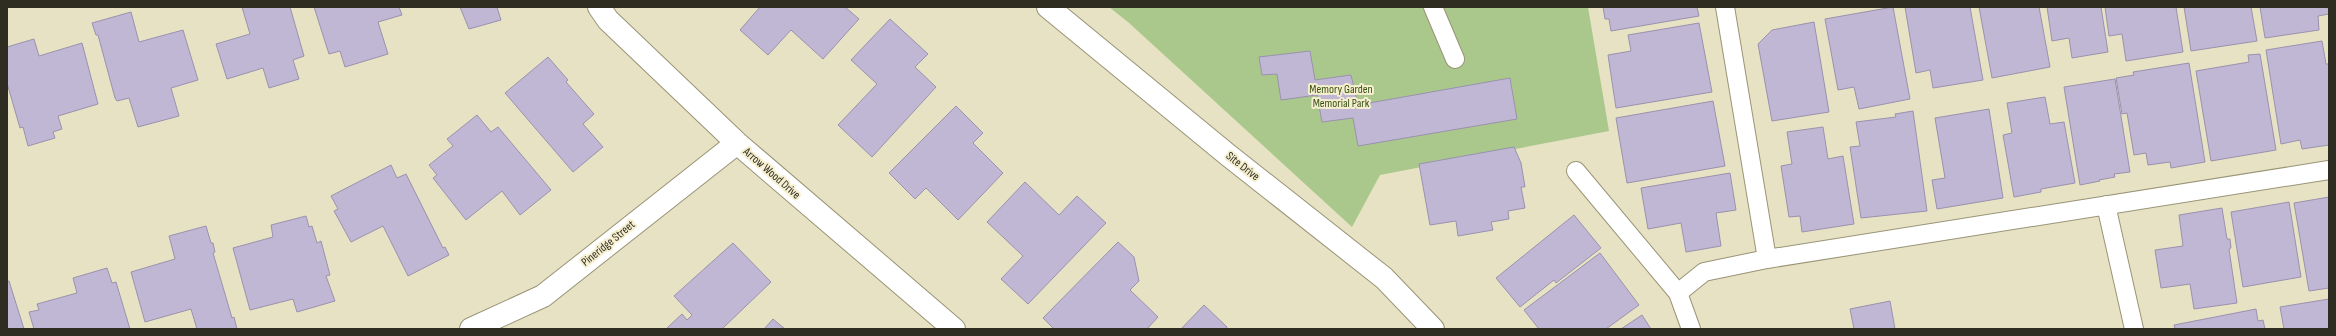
<svg xmlns="http://www.w3.org/2000/svg" width="2336" height="336" viewBox="0 0 2336 336" font-family="'Sofia Sans Condensed',sans-serif">
<style>
.green{fill:#abc88c}
.building{fill:#bfb7d4;stroke:#9a92ae}
.lines{fill:none;stroke-linecap:round;stroke-linejoin:round}
.lane-casing{stroke:#999477;stroke-width:20}
.street-casing{stroke:#999477;stroke-width:24}
.lane{stroke:#fff;stroke-width:18}
.street{stroke:#fff;stroke-width:22}
.labels{text-anchor:middle;stroke-width:4;stroke-linejoin:round;paint-order:stroke}
.park-label{font-size:12px;fill:#385113;stroke:#f5efd0}
.street-label{font-size:12px;fill:#2f2d21;stroke:#f5efd0}
</style>
<rect width="100%" height="100%" fill="#e7e2c3"/>
<path class="green" d="M1109,7H1588L1609,131L1380,175L1352,227L1128,22Z"/>
<path class="building" d="M242,7H290L304,56L293,60L299,79L269,88L263,68L227,79L216,44L250,34Z
M314,7H399L402,15L378,22L388,54L345,67L340,51L329,54Z
M460,7H497L501,20L469,29Z
M760,7H845L859,19L823,59L791,30L768,55L740,30Z
M1603,7H1697L1699,16L1611,31L1609,19H1605Z
M1893,7L1910,99L1859,109L1854,87L1838,90L1825,19Z
M1905,7H1970L1983,80L1933,88L1930,70L1916,73Z
M1979,7H2039L2050,67L1992,78Z
M2047,7H2101L2108,52L2072,58L2069,38L2052,41Z
M2105,7H2176L2183,52L2126,61L2122,34L2109,36Z
M2184,7H2251L2257,41L2191,51Z
M2260,7H2328L2329,14L2318,16L2319,30L2265,38Z
M131,12L139,42L183,30L198,80L171,88L179,116L138,127L129,98L117,101L115,98L98,35H96L92,23Z
M890,19L928,54L915,67L936,87L872,157L838,125L877,84L851,60Z
M1814,22L1829,112L1772,121L1758,44L1772,30Z
M1699,23L1712,92L1616,108L1608,55L1631,51L1628,35Z
M34,39L39,56L82,43L98,104L58,116L62,129L53,132L55,138L28,146L23,127L20,128L7,83V47Z
M2322,41L2326,64H2329V145L2302,149L2300,140L2281,144L2266,50Z
M1310,51L1315,80L1351,75L1358,105L1510,78L1517,119L1358,146L1353,118L1322,122L1317,95L1281,100L1277,74L1262,75L1259,57Z
M2260,54L2276,150L2211,161L2196,71L2249,62L2248,55Z
M548,57L568,80L566,82L594,114L583,124L603,147L573,172L505,93Z
M2189,63L2205,162L2171,168L2170,162L2148,165L2146,153L2134,155L2127,113L2122,114L2116,78L2134,75L2133,72Z
M2115,79L2130,172L2114,174L2115,177L2099,180L2100,181L2080,185L2064,87Z
M2045,97L2050,124L2064,122L2075,183L2041,189V192L2014,197L2003,135L2012,133L2007,103Z
M1713,101L1725,166L1627,183L1616,118Z
M956,106L983,133L973,143L1003,173L958,220L926,188L915,199L889,173Z
M1989,109L2003,198L1937,209L1932,180L1945,178L1935,118Z
M1913,111L1927,211L1861,218L1850,147L1860,146L1856,122L1896,117L1895,114Z
M477,115L491,132L498,127L551,190L520,215L502,191L466,220L433,178L437,175L429,165L453,146L447,139Z
M1823,127L1828,159L1843,156L1854,224L1802,232L1800,216L1789,217L1781,166L1792,164L1787,132Z
M1514,147L1521,163L1525,187H1521L1525,208L1508,211L1509,219L1491,222L1493,230L1458,236L1456,221L1430,225L1419,164Z
M391,165L397,178L406,174L443,248L445,247L449,255L408,276L383,226L351,242L334,211L338,209L331,196Z
M1730,173L1736,210L1716,213L1721,246L1686,252L1681,223L1648,229L1641,188Z
M1025,182L1059,215L1077,196L1106,223L1028,304L1001,279L1023,256L987,222Z
M2329,197V288L2309,291L2294,203Z
M2289,202L2301,277L2243,287L2231,212Z
M2222,208L2227,239H2230L2231,248L2229,249L2237,303L2194,309L2190,284L2161,288L2155,250L2183,246L2179,215Z
M1574,215L1601,248L1556,283L1554,280L1520,307L1496,278Z
M306,216L309,227L312,226L317,243L321,241L330,275L326,276L335,301L297,312L293,299L250,310L233,248L273,237L271,225Z
M206,226L211,243H213L215,252L213,253L232,318L234,317L237,329H197L191,309L145,322L131,272L175,259L169,236Z
M1118,242L1134,257L1139,281L1130,290L1158,317L1147,329H1054L1043,318Z
M733,243L771,282L722,329H666L682,314L687,320L692,315L674,296Z
M1600,253L1639,305L1606,329H1539L1524,310Z
M107,268L112,283L116,282L130,329H34L29,312L39,310L37,304L77,293L73,278Z
M7,281H9L24,329H7Z
M2329,299V329H2284L2280,307Z
M1890,301L1895,329H1854L1850,309Z
M1204,305L1227,327L1226,329H1181Z
M2256,309L2258,321L2263,320L2265,329H2175L2174,325Z
M1642,315L1651,329H1621Z
M773,319L785,329H764Z"/>
<g class="lines">
<defs>
<path id="lane" d="M1433,7L1455,59
M1725,7L1767,259
M1576,171L1678,293L1691,329
M2106,205L2134,329
M1678,293L1704,272L1767,259L2329,170"/>
<path id="street" d="M599,7L608,20L737,143L954,329
M1048,7L1228,155L1384,278L1433,329
M471,329L543,296L737,143"/>
</defs>
<use href="#lane" class="lane-casing"/>
<use href="#street" class="street-casing"/>
<use href="#lane" class="lane"/>
<use href="#street" class="street"/>
</g>
<g class="labels">
<g class="park-label">
<text x="1341" y="93">Memory Garden<tspan x="1341" dy="14">Memorial Park</tspan></text>
</g>
<g class="street-label">
<text transform="translate(1243 166) rotate(38)" y="4">Site Drive</text>
<text transform="translate(772 173) rotate(41)" y="4">Arrow Wood Drive</text>
<text transform="translate(608 243) rotate(-39)" y="4">Pineridge Street</text>
</g>
</g>
<rect width="2336" height="336" fill="none" stroke="#2f2d21" stroke-width="16"/>
</svg>
